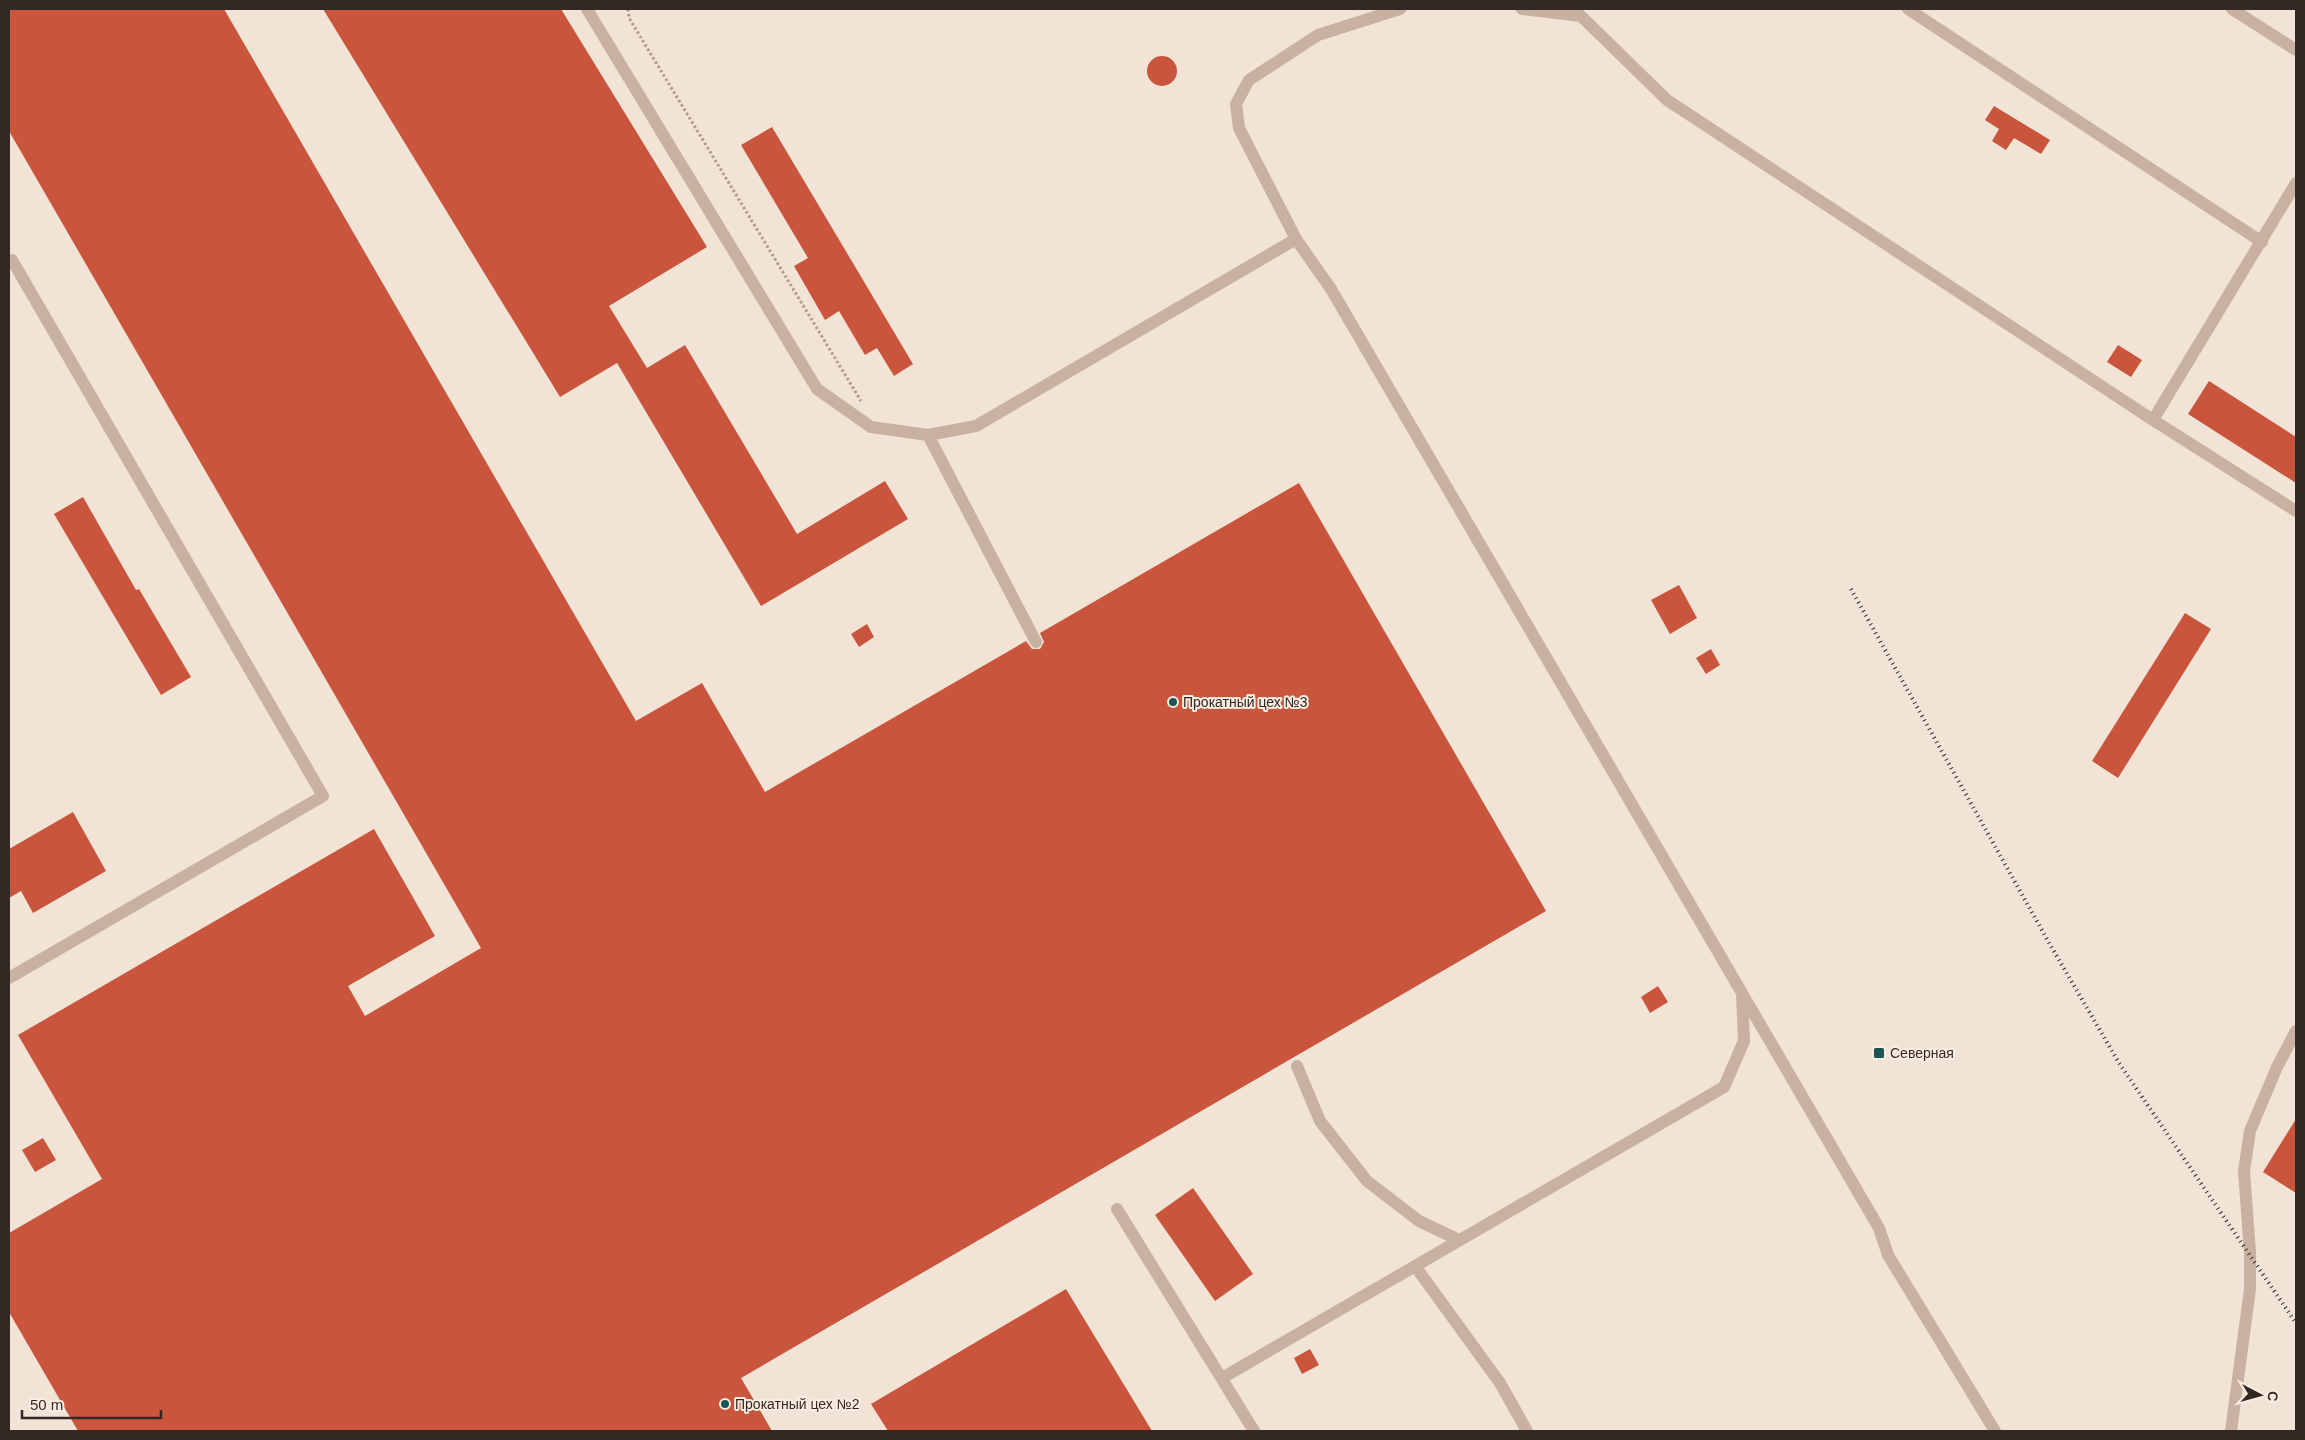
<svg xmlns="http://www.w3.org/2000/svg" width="2305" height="1440" viewBox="0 0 2305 1440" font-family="Arial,sans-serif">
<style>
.building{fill:#c9553c}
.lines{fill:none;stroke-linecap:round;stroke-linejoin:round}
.path{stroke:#b59b8d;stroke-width:3;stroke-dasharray:2.5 2.5;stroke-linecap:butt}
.minor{stroke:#c9b1a2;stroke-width:12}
.rail{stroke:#342825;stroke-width:4;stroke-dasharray:1 4;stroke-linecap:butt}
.poi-dot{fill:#1a5656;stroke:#f9ede2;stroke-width:2}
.labels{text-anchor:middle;stroke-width:4;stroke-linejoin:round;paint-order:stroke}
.poi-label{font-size:14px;fill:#342825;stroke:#f9ede2;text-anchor:start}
</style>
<rect width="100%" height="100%" fill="#f1e3d6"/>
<path class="building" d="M9,9H224L636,721L702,683L765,792L1026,641L1032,649H1040L1044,642L1040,633L1299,483L1546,911L741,1378L772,1431H78L9,1312V1233L102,1179L18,1035L374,829L435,936L348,986L365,1016L481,948L9,131Z
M323,9H561L707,247L609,306L647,368L685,345L797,534L885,481L908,519L761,606L617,363L560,397Z
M1147 71a15 15 0 1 1 30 0a15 15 0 1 1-30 0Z
M1994,106L2050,140L2041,154L2014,138L2006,150L1992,141L1999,129L1985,120Z
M772,127L913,364L894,376L877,348L865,355L839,311L825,320L794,266L808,258L741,145Z
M2118,345L2142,360L2131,377L2107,362Z
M2209,381L2296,437V483L2188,414Z
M83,497L136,590L139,589L191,677L161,695L54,514Z
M1679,585L1697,618L1670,634L1651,600Z
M2185,613L2211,629L2118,778L2092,761Z
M867,624L874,637L859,647L851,634Z
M1711,649L1720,665L1706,674L1696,658Z
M73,812L106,871L33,913L21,891L9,898V849Z
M1658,986L1668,1002L1650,1013L1641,997Z
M2296,1119V1193L2263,1172Z
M43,1138L56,1160L35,1172L22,1150Z
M1193,1188L1253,1274L1215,1301L1155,1215Z
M1066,1289L1152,1431H888L871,1404Z
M1310,1349L1319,1365L1302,1374L1294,1358Z"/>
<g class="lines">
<path class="path" d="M628,9L629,18L861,401"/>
<path class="minor" d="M587,9L817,389L871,427L928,435L976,426L1296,239
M1522,9L1581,16L1667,100L2153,420L2296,183
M1908,9L2262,242
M2232,9L2296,50
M2153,420L2296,511
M928,435L1036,642
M9,978L323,796L12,260
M1743,995L1879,1228L1888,1255L1995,1431
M1297,1066L1320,1121L1367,1181L1419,1221L1459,1240
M1117,1209L1254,1431
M1415,1266L1500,1383L1527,1431
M1222,1378L1724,1087L1744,1041L1742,993L1331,289L1296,239L1239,128L1236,104L1249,80L1318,35L1400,9
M2231,1431L2250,1289V1252L2244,1171L2250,1131L2277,1067L2296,1031"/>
<path class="rail" d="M1851,589L2048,941L2119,1063L2296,1323"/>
</g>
<g class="poi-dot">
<circle cx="1173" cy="702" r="5"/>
<rect x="1873" y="1047" width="12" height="12" rx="2.5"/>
<circle cx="725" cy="1404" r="5"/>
</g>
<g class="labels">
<g class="poi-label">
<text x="1183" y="707">Прокатный цех №3</text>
<text x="1890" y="1058">Северная</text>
<text x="735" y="1409">Прокатный цех №2</text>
</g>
</g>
<rect width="2305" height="1440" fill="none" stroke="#342825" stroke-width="20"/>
<g transform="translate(2260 1395) rotate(96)" stroke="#f9ede2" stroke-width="4" paint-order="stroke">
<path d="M0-4L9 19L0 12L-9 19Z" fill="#342825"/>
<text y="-8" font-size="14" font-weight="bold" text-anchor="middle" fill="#342825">С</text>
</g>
<path d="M22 1410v8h139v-8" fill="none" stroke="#342825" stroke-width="2.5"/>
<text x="30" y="1410" font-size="15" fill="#342825" stroke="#f9ede2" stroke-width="4" paint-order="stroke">50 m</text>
</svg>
